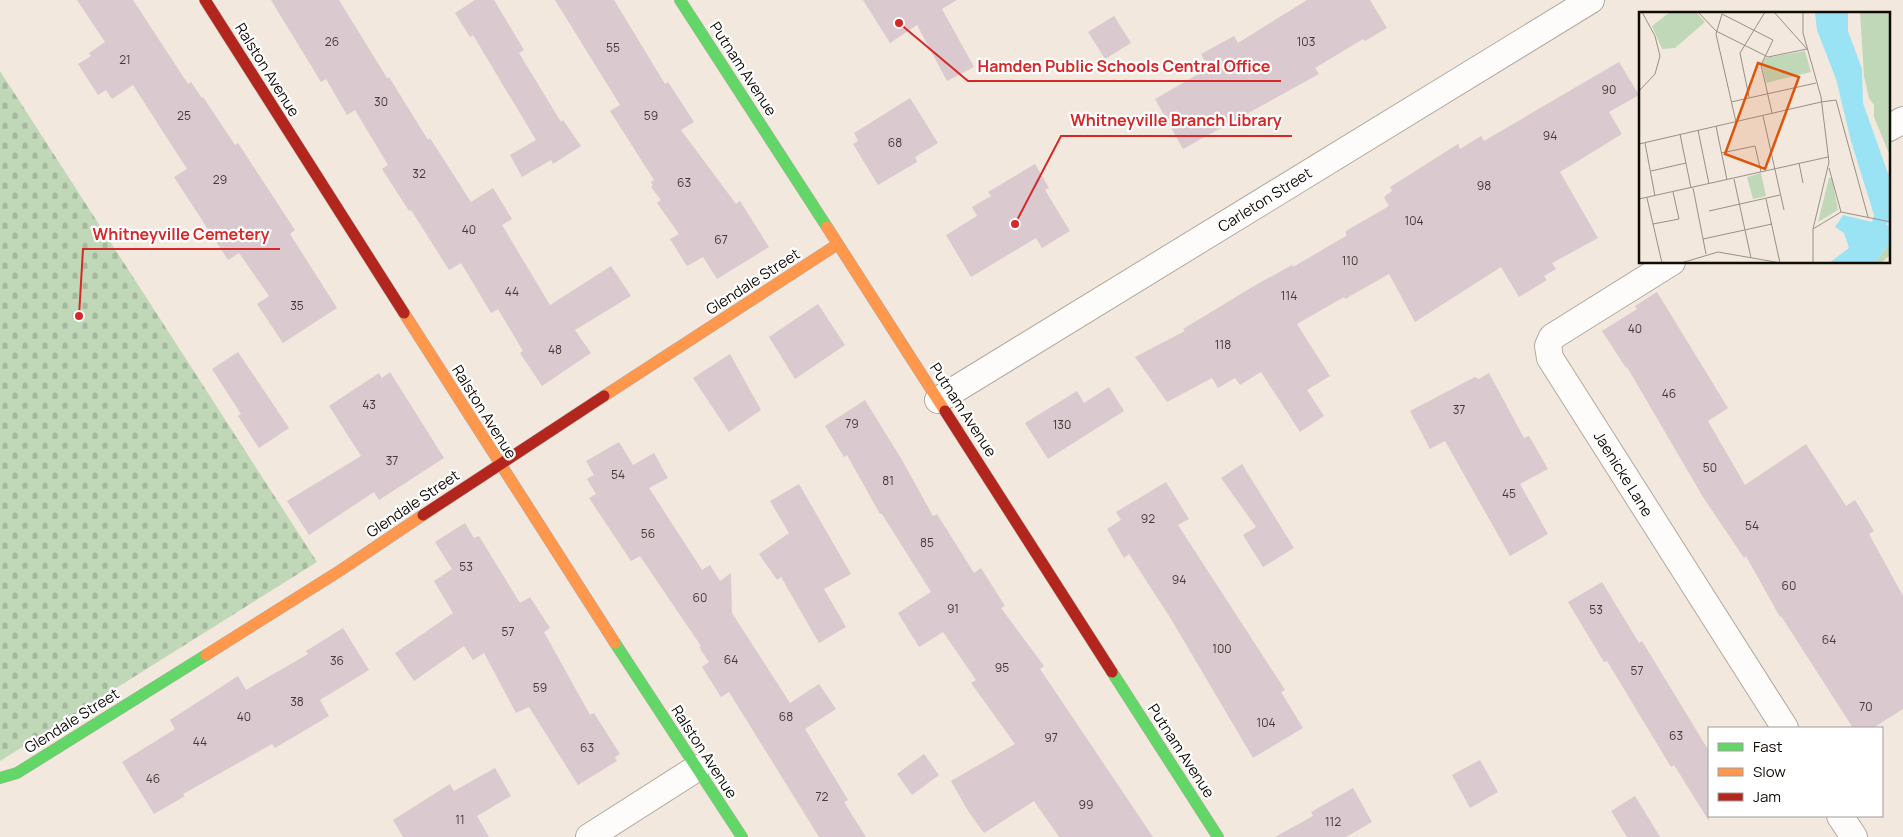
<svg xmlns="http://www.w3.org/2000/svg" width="1903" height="837" viewBox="0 0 1903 837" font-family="Manrope,sans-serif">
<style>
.cemetery{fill:url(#cemetery-stones)}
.building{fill:#dac9ce}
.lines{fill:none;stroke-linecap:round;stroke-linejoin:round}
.street-casing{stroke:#b1a9a0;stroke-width:28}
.fast-casing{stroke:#b1a9a0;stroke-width:12}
.slow-casing{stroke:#b1a9a0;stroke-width:12}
.jam-casing{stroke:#b1a9a0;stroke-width:12}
.street{stroke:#fdfcfa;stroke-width:26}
.fast{stroke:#63d668;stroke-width:11}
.slow{stroke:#ff974d;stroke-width:11}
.jam{stroke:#b3261e;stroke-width:11}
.labels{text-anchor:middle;stroke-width:4.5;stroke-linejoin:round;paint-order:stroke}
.number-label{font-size:12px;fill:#433a37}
.street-label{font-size:15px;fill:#110b05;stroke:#fff}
.inset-road{fill:none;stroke:#989087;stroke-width:1}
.view{fill:#dd550c;fill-opacity:0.15;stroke:#dd550c;stroke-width:2.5}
.inset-edge{fill:none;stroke:#110b05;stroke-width:2.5}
.leader{fill:none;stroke:#d62828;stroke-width:2}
.callout-dot{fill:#d62828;stroke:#fff;stroke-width:2}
.callout-label{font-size:16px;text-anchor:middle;font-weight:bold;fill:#d62828;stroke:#fff;stroke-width:4.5;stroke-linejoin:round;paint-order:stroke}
</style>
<defs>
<pattern id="cemetery-stones" width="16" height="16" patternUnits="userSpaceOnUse" patternTransform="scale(1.25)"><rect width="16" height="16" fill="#c0d8b8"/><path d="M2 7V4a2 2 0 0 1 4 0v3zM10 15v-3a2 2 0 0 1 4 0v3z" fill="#a4b89d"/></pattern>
</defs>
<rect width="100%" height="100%" fill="#f2e8dd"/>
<path class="cemetery" d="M0,71L317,562L0,761Z"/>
<path class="building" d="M77,0H133L188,84L191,82L202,98L203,97L235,145L238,143L295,230L290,234L337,308L283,343L257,304L269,296L239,253L228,260L174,177L187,169L133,85L112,99L106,90L98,95L78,64L91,56L89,53L105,42Z
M271,0H339L387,78L389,77L428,140L430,138L471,202L493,188L512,219L502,225L550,305L611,266L631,296L575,330L591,353L542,386L520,353L523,351L498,309L491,313L461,263L449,270L411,210L409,211L382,169L388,165L355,110L347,115L326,79L321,82Z
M475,0H494L524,50L519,53L561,122L563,120L581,146L553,164L551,160L522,177L510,155L536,140L473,35L470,37L455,13Z
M555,0H614L665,84L668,82L694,122L681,130L736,204L740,201L769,247L717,279L703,257L687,266L670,239L679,234L657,203L661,200L651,187L653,185L651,182L654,180L610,111L620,105Z
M863,0H957L942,9L974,67L947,81L917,25L890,43Z
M1307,0H1370L1387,28L1365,41L1363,39L1315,68L1319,74L1183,149L1155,99L1209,68L1201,54L1234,36L1238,43Z
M1114,16L1131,43L1105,59L1088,32Z
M1619,62L1639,95L1609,112L1622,134L1560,172L1598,238L1552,263L1556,269L1544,276L1547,280L1519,297L1501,267L1415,322L1389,274L1345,299L1344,297L1297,324L1330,376L1307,390L1324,416L1300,432L1261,372L1240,385L1235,378L1218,388L1212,378L1167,402L1135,357L1185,331L1183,329L1254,286L1292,265L1293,267L1346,236V231L1389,206L1384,197L1392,191L1390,187L1458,144L1460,149L1481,136L1484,141Z
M910,98L938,143L915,157L917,162L878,185L853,144L858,141L854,133Z
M1035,164L1049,188L1045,190L1070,231L1042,248L1036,238L971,277L946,235L977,216L972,207L991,196L988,192Z
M1657,292L1728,408L1708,421L1745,485L1806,444L1846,506L1855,500L1874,531L1869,534L1903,596V709L1873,728H1853L1781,616L1780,617L1746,556L1744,558L1703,497L1627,367L1626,368L1602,331L1637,309L1635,306Z
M818,304L845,345L795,379L769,337Z
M238,352L289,428L259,448L238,416L241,414L212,369Z
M730,354L761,410L729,432L693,378Z
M390,372L444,458L379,500L374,492L309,535L287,501L361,456L329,406L379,373L382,378Z
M1489,373L1524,438L1529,436L1548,469L1520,484L1548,534L1510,556L1445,441L1430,449L1410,411L1475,377L1479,379Z
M1109,387L1124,411L1048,459L1025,423L1077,391L1084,403Z
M865,400L902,460L933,516L937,514L974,573L981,568L1005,606L1001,608L1044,666L1040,669L1153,837H1059L1034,801L984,833L968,811L951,781L1015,744L971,683L976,680L943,632L919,647L898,613L931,592L882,514H880L847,455L844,457L825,426Z
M619,442L633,465L654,453L668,478L649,488L702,570L710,565L720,581L731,573L732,613L790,703L819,684L836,709L805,729L848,800L844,802L866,837H819L729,692L721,697L702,667L709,662L699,647L701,646L640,556L631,561L589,498L596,494L587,479L594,475L586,461Z
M1242,464L1294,548L1263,567L1243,535L1256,527L1221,478Z
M1166,482L1189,519L1178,525L1285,690L1281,692L1303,728L1253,758L1171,619L1129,554L1124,558L1107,529L1121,520L1116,512Z
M799,484L851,574L824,589L846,627L819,643L781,577L777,580L759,554L789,533L770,501Z
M465,523L474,538L479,536L520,603L530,597L550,628L544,632L590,715L594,713L620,754L615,757L617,761L578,785L529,707L516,713L484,653L473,660L464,646L414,681L395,653L453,613L434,581L452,569L435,542Z
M1602,582L1639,643L1642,641L1709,751V821L1674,765L1671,767L1607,661L1604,662L1568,602Z
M343,628L369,670L320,700L329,716L275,748L272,744L183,794L185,796L154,814L122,762L175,729L170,720L238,676L246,690L308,654L306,651Z
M924,754L939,775L912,795L897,774Z
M1480,760L1498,792L1470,808L1452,775Z
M495,768L511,796L477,816L489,837H403L393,820L450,784L454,791Z
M1353,788L1372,822L1346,837H1275L1313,816L1311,812Z
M1635,796L1660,837H1627L1611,811Z"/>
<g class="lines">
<defs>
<path id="street" d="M1889,128L1903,120
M1672,262L1552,337L1548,346L1550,358L1785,728
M938,400L1591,0
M1840,816L1854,837
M589,837L697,768"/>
<path id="fast" d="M680,0L827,227
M615,643L742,837
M1112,672L1218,837
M0,778L17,773L206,655"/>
<path id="slow" d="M827,227L945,411
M404,313L615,643
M604,396L838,244
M206,655L341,570L423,515"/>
<path id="jam" d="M205,0L404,313
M945,411L1112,672
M423,515L604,396"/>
</defs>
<use href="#street" class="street-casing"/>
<use href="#fast" class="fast-casing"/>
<use href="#slow" class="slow-casing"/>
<use href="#jam" class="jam-casing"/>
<use href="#street" class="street"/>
<use href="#fast" class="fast"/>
<use href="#slow" class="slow"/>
<use href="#jam" class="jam"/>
</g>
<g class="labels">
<g class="number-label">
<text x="332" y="46">26</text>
<text x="1306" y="46">103</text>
<text x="613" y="52">55</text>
<text x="125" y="64">21</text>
<text x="1609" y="94">90</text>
<text x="381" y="106">30</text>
<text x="184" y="120">25</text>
<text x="651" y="120">59</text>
<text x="1550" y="140">94</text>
<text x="895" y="147">68</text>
<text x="419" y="178">32</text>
<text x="220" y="184">29</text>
<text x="684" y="187">63</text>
<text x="1484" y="190">98</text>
<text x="1414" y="225">104</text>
<text x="469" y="234">40</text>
<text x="721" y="244">67</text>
<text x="1350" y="265">110</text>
<text x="512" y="296">44</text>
<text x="1289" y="300">114</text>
<text x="297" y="310">35</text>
<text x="1635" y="333">40</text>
<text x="1223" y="349">118</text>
<text x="555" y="354">48</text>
<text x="1669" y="398">46</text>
<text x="369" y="409">43</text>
<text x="1459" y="414">37</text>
<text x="852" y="428">79</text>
<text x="1062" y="429">130</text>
<text x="392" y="465">37</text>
<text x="1710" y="472">50</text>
<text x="618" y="479">54</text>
<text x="888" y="485">81</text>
<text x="1509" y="498">45</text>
<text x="1148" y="523">92</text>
<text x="1752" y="530">54</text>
<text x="648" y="538">56</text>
<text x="927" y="547">85</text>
<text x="466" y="571">53</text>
<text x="1179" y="584">94</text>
<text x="1789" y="590">60</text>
<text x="700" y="602">60</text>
<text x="953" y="613">91</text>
<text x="1596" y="614">53</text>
<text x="508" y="636">57</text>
<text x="1829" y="644">64</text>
<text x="1222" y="653">100</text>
<text x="731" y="664">64</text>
<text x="337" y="665">36</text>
<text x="1002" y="672">95</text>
<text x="1637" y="675">57</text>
<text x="540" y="692">59</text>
<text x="297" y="706">38</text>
<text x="1866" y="711">70</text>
<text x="244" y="721">40</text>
<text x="786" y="721">68</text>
<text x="1266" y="727">104</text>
<text x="1676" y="740">63</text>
<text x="1051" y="742">97</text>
<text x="200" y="746">44</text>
<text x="587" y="752">63</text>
<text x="153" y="783">46</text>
<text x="822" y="801">72</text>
<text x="1086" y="809">99</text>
<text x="460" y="824">11</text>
<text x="1333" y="826">112</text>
</g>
<g class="street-label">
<text transform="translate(743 69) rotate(57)" y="5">Putnam Avenue</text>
<text transform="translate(267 70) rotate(58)" y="5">Ralston Avenue</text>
<text transform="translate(1265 200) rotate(-32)" y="5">Carleton Street</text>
<text transform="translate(753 282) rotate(-33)" y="5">Glendale Street</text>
<text transform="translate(963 410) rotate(57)" y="5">Putnam Avenue</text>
<text transform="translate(484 412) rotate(58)" y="5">Ralston Avenue</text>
<text transform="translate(1623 474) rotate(58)" y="5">Jaenicke Lane</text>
<text transform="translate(413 504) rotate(-34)" y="5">Glendale Street</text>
<text transform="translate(72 721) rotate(-32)" y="5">Glendale Street</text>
<text transform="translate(1181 751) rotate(57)" y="5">Putnam Avenue</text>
<text transform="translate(704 752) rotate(57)" y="5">Ralston Avenue</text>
</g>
</g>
<g transform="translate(1639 12)">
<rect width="251" height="251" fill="#f2e8dd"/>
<path d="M221,0H251V144L235,105V93L230,86L225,64Z" fill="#c0d8b8"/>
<path d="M251,230V243L242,251H236Z" fill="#c0d8b8"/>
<path d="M166,39L172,60L127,71L123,52L126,46Z" fill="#c0d8b8"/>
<path d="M31,0H57L66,10L36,36L23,37L13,14ZM122,161L127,184L114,187L108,165ZM190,166H193L199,198L179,210Z" fill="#c0d8b8"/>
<path d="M176,0H209V19L223,57L224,91L251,167V207L247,213L251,214V230L236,251H190L210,236L205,221L196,215L204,203L233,210L235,203L212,129L197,67L178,18Z" fill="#9ae3f5"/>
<path class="inset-road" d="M59,0L77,19L129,45L168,37M135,0L168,37M164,0V21L182,85L190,150L174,217V251M83,2L134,28L122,53L133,101M83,2L77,22L97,110M0,79L16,62L21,44L16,24L3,0M110,85L101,41L126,0M92,90L177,71M182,90L197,88L229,205M124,104L145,198M77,114L88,168M59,118L70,172M41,122L52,176M6,131L16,184M0,132L182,90M82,141L116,134L122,160M160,151L164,171M190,156L202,200M12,159L47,151M95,167L112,246M54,176L67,242M8,186L23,251M0,187L189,145M127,187L141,251M70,199L141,183M14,212L40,207L34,180M174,217L202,200L252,210M64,227L133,212M42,251L79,240L142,251"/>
<path class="view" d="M119,51L160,65L126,157L86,142Z"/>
<rect width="251" height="251" class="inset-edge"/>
</g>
<path class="leader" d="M899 23L968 81H1281M1015 224L1061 136H1292M79 316L83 249H280"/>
<g class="callout-dot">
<circle cx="899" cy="23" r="5"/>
<circle cx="1015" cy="224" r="5"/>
<circle cx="79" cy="316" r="5"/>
</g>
<g class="callout-label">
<text x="1124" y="72">Hamden Public Schools Central Office</text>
<text x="1176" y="126">Whitneyville Branch Library</text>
<text x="181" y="240">Whitneyville Cemetery</text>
</g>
<rect x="1708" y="727" width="175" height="90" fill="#ffffff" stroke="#a09d9b"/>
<rect x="1718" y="743" width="25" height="8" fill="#63d668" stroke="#a09d9b"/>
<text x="1753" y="752" font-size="15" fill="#110b05">Fast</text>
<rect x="1718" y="768" width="25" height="8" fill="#ff974d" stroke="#a09d9b"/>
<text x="1753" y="777" font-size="15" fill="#110b05">Slow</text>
<rect x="1718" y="793" width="25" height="8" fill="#b3261e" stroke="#a09d9b"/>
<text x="1753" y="802" font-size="15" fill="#110b05">Jam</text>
</svg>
